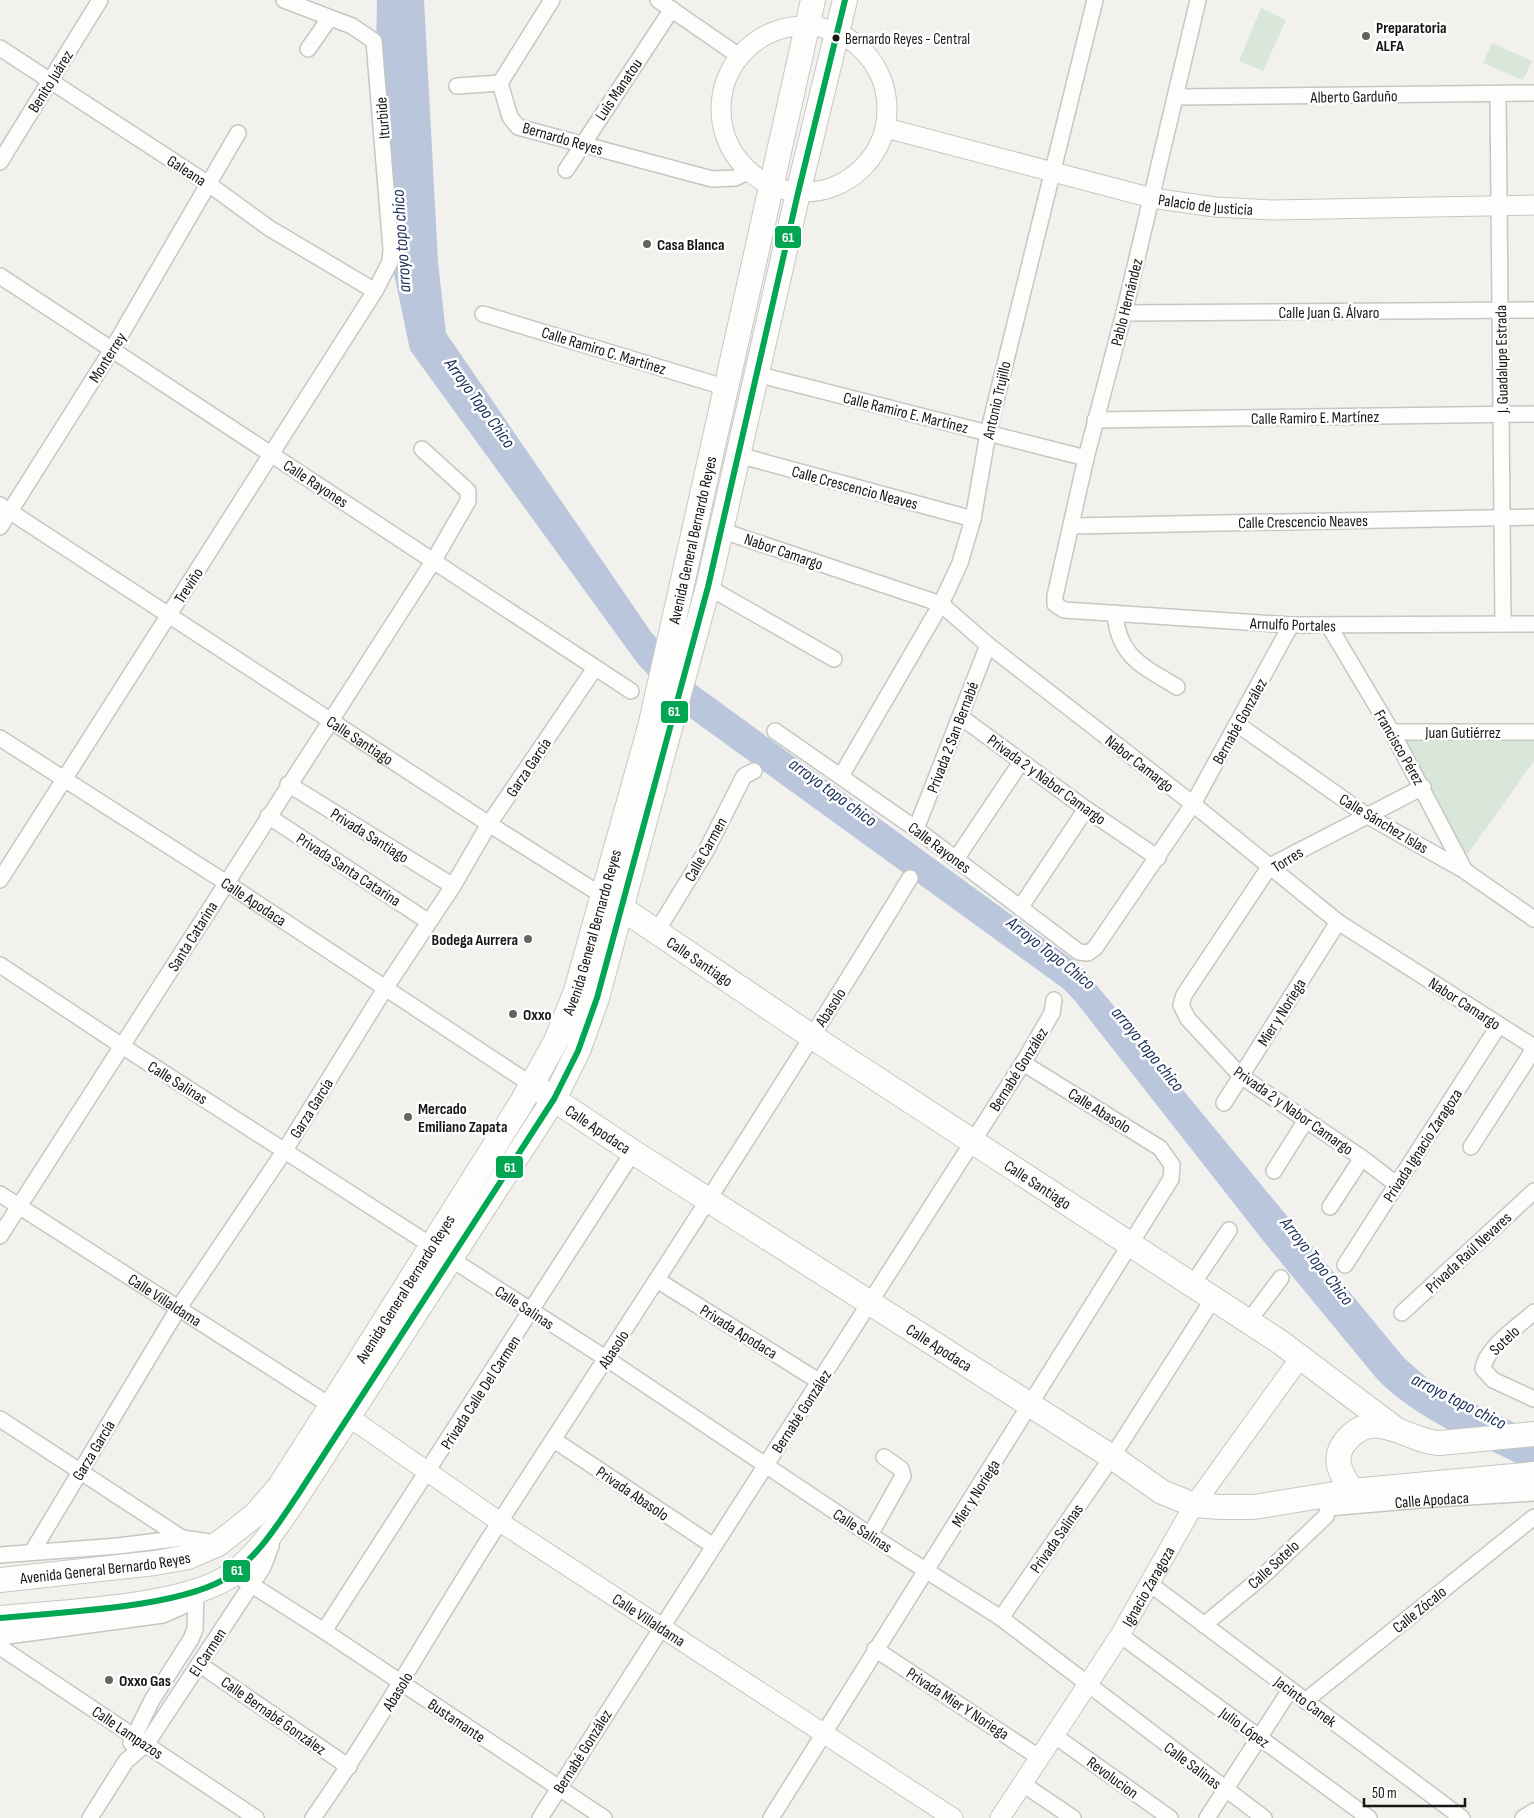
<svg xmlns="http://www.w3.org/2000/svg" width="1534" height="1818" viewBox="0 0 1534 1818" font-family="'Sofia Sans Condensed',sans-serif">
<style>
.green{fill:#d9e7da}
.water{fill:#b9c6dc}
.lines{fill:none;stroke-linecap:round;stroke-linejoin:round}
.minor-casing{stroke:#c6c6c3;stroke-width:18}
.tertiary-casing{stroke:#c6c6c3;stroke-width:21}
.primary-casing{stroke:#c6c6c3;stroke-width:26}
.minor{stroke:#fdfdfc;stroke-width:15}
.tertiary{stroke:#fdfdfc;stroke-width:19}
.primary{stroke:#fdfdfc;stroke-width:24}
.bus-1-casing{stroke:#fff;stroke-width:10}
.bus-1{stroke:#00a651;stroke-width:6}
.poi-dot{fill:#646360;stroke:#fff;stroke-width:2}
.bus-dot{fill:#171714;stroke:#fff;stroke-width:2}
.labels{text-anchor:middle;stroke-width:5;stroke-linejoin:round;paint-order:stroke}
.bus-label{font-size:15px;fill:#171714;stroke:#fff;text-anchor:start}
.poi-label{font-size:16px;font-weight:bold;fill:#171714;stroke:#fff;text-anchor:start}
.street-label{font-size:16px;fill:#171714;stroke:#fff}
.water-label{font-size:18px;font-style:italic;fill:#1a305b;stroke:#fff}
.line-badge{stroke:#fff;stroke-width:2}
.badge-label{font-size:14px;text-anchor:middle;font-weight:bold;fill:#fff}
</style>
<rect width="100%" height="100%" fill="#f2f1ee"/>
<path class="green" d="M1261,8L1286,20L1263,71L1239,61Z
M1492,43L1532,61L1523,80L1483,63Z
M1534,735V761L1467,855L1405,741Z"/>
<path class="water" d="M377,0H424L438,262L446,333L651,632L696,685L1080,965L1404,1358L1435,1385L1534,1432V1472C1481,1444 1421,1423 1378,1380L1265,1243L1076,1002L1064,989L690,718L638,664L410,350L391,259L376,51Z"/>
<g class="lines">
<defs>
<g id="minor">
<path d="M552,0L500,83L510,117L518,127L712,179L735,178L748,172"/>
<path d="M658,0L739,56"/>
<path d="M1198,0L1124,313L1086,458L1055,596V604L1064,610L1291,625L1534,624"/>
<path d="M0,48L210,185L269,228L375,291"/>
<path d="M308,49L329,19"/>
<path d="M457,86L500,83"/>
<path d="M1498,94L1503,624"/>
<path d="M1175,97L1534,93"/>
<path d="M0,162L100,0"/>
<path d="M566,170L672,9"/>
<path d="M0,276L631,691"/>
<path d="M1124,313L1534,310"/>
<path d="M483,314L724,387"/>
<path d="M756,374L1086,458"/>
<path d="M1095,420L1534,414"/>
<path d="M738,455L973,519"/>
<path id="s1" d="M0,505L489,824L603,896"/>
<path d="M1072,526L1534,517"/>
<path d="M0,527L113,348L238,133"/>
<path d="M720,530L941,604L988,645L1193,804L1338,922L1534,1047"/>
<path d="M708,587L834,659"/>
<path d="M1115,613C1118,657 1143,666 1177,687"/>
<path d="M1329,626L1392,732L1465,871"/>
<path d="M961,717L1086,809L1158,858"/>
<path d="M1237,724L1366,815L1465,871L1534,919"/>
<path d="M775,731L916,829L1079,952L1088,953L1095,948L1193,804L1291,625"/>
<path d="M1392,732H1534"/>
<path id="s2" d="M0,738L225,882L532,1085"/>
<path d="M841,776L941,604L960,563L973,519L988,433L1095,0"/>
<path d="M288,784L453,886"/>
<path d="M268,816L429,922"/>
<path d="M916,829L988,645"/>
<path d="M956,859L1021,762"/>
<path d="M0,880L375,291L390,262L391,249L374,41L352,26L284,0"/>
<path d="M1020,908L1086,809"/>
<path d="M657,931L706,851L744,776L754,771"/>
<path d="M0,965L122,1046L432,1246"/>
<path d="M1224,1103L1338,922"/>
<path d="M1471,1147L1534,1049"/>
<path d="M1274,1171L1306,1120"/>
<path d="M1396,1184L1362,1158L1241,1076L1188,1019L1181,1005L1184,995L1270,866L1423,787"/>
<path id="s3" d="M0,1194L331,1406"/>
<path d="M1330,1207L1362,1158"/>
<path d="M0,1236L434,560L468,501V491L422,449"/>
<path d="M451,1259L607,1359L870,1535L1001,1618L1264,1818"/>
<path d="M1345,1265L1499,1025"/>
<path d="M657,1280L820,1382"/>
<path d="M1192,1285L1229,1230"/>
<path d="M1534,1312C1519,1326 1485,1348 1483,1369L1493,1380L1534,1399"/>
<path d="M1402,1313L1534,1191"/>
<path d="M1248,1322L1281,1278"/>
<path d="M0,1419L182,1538"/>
<path d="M554,1440L712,1545"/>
<path id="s4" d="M1328,1508L1420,1500L1534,1493"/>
<path d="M870,1535L903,1476L901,1469L884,1457"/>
<path d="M32,1552L178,1309L285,1150L386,987L453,886L489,824L595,668"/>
<path d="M0,1555L118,1546L182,1538L217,1543"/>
<path d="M233,1573L324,1631L604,1818"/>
<path d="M1150,1584L1462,1818"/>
<path d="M1001,1618L1112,1457L1213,1299"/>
<path d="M1204,1625L1264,1575L1326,1516L1328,1508L1325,1499"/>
<path d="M324,1631L633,1152"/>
<path d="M1120,1635L1369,1818"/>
<path d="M0,1637L163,1615L183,1606L191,1594"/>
<path d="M0,1647L256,1818"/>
<path d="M875,1649L1040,1758"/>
<path d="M199,1664L349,1767"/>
<path d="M1305,1701L1534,1517"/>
<path d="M1055,1736L1170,1818"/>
<path d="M131,1743L152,1700L191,1639L195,1629L196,1592"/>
<path d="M1023,1784L1073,1818"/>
<path d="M90,1818L126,1761L147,1743L263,1567L271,1546L272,1538"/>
<path d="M313,1818C381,1721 437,1618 501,1520C639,1307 778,1095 910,878"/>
<path d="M540,1818L1023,1063L1052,1013L1054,1000"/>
<path d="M771,1818L1171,1179L1172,1165L1160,1148L1023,1063"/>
<path d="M1207,1818L1290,1690"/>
<path d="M1523,1818L1534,1811"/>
</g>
<g id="tertiary">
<circle cx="804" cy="109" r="83"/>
<path id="s5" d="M886,128L1152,198L1215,207L1272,210L1534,205"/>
<path id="s6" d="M349,1417L500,1522L953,1818"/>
<path id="s7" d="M1000,1818L1120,1635L1194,1505L1300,1358"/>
</g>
<g id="primary">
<path id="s8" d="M608,899L811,1036L1280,1342L1393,1427"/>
<path id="s9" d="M540,1090L633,1152L1112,1457L1162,1492L1194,1505L1220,1507H1254L1352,1491L1534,1474"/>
<path d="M1352,1491C1342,1475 1331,1460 1345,1442C1374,1405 1407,1442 1440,1443L1534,1434"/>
<path id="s10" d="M0,1580L155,1563L188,1557L218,1544L255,1515L280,1486L331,1406L522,1102L556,1041L576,991L650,727L813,0"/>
<path d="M0,1618C59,1612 185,1608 231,1575C260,1554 280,1521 299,1493L554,1099L578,1051L597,998L708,587L798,193L845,0"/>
</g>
</defs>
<use href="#minor" class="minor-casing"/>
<use href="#tertiary" class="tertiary-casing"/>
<use href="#primary" class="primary-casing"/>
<use href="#minor" class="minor"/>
<use href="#tertiary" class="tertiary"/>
<use href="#primary" class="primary"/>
<defs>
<path id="bus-1" d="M0,1618C59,1612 185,1608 231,1575C260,1554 280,1521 299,1493L554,1099L578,1051L597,998L708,587L798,193L845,0"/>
</defs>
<use href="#bus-1" class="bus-1-casing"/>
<use href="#bus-1" class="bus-1"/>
</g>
<g class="poi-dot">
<circle cx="1366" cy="36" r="5"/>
<circle cx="647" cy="244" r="5"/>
<circle cx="528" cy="939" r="5"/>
<circle cx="513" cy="1014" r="5"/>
<circle cx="408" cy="1117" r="5"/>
<circle cx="109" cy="1680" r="5"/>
</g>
<circle class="bus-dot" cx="836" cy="38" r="4.5"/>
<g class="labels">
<g class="bus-label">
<text x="845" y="44">Bernardo Reyes - Central</text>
</g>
<g class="poi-label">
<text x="1376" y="33">Preparatoria<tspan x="1376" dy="18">ALFA</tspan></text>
<text x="657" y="250">Casa Blanca</text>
<text x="518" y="945" text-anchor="end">Bodega Aurrera</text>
<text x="523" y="1020">Oxxo</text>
<text x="418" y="1114">Mercado<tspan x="418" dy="18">Emiliano Zapata</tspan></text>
<text x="119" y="1686">Oxxo Gas</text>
</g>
<g class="street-label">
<text transform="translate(50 81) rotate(-58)" y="6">Benito Juárez</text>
<text transform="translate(618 89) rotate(-56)" y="6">Luis Manatou</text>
<text transform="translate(1354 96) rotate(-1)" y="6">Alberto Garduño</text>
<text transform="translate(382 118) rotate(-95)" y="6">Iturbide</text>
<text transform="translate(563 138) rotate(16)" y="6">Bernardo Reyes</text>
<text transform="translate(187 170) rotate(33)" y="6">Galeana</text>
<text dy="6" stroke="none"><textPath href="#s5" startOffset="329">Palacio de Justicia</textPath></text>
<text transform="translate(1126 302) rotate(-76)" y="6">Pablo Hernández</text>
<text x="1329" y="318">Calle Juan G. Álvaro</text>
<text transform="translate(604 350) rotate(17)" y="6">Calle Ramiro C. Martínez</text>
<text transform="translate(107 357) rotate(-58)" y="6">Monterrey</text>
<text transform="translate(1501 359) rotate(-91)" y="6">J. Guadalupe Estrada</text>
<text transform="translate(996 400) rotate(-77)" y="6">Antonio Trujillo</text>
<text transform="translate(906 412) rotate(14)" y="6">Calle Ramiro E. Martínez</text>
<text transform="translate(1315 417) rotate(-1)" y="6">Calle Ramiro E. Martínez</text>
<text transform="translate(316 483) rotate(33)" y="6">Calle Rayones</text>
<text transform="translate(855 487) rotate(15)" y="6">Calle Crescencio Neaves</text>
<text transform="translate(1303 521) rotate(-1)" y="6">Calle Crescencio Neaves</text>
<text dy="6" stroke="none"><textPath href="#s10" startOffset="1351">Avenida General Bernardo Reyes</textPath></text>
<text transform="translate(784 551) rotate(19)" y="6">Nabor Camargo</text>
<text transform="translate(188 585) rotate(-57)" y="6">Treviño</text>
<text transform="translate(1293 624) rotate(2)" y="6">Arnulfo Portales</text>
<text transform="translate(1239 721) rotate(-61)" y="6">Bernabé González</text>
<text x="1463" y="738">Juan Gutiérrez</text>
<text transform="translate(952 737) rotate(-69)" y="6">Privada 2 San Bernabé</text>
<text dy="6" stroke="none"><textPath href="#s1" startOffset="430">Calle Santiago</textPath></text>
<text transform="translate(1400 747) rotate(60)" y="6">Francisco Pérez</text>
<text transform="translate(1140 763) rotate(38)" y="6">Nabor Camargo</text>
<text transform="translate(528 767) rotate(-56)" y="6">Garza García</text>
<text transform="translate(1047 779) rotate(36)" y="6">Privada 2 y Nabor Camargo</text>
<text transform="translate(1384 823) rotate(31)" y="6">Calle Sánchez Islas</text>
<text transform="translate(370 835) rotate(32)" y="6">Privada Santiago</text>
<text transform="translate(940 847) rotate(37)" y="6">Calle Rayones</text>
<text transform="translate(705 849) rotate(-61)" y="6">Calle Carmen</text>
<text transform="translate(1287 859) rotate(-32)" y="6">Torres</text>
<text transform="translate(349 869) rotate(33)" y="6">Privada Santa Catarina</text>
<text dy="6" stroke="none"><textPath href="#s2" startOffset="302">Calle Apodaca</textPath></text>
<text dy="6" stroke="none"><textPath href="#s10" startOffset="946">Avenida General Bernardo Reyes</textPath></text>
<text transform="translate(192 936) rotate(-58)" y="6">Santa Catarina</text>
<text dy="6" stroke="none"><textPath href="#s8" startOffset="111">Calle Santiago</textPath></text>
<text transform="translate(1465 1003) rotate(33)" y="6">Nabor Camargo</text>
<text transform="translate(830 1007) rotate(-57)" y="6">Abasolo</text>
<text transform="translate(1281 1012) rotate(-58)" y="6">Mier y Noriega</text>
<text transform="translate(1018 1069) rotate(-58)" y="6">Bernabé González</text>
<text transform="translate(178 1082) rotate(32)" y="6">Calle Salinas</text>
<text transform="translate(311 1108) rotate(-58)" y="6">Garza García</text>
<text transform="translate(1100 1110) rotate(32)" y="6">Calle Abasolo</text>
<text transform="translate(1294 1110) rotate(35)" y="6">Privada 2 y Nabor Camargo</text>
<text dy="6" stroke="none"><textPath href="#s9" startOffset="70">Calle Apodaca</textPath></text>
<text transform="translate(1422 1145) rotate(-57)" y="6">Privada Ignacio Zaragoza</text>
<text dy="6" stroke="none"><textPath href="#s8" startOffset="516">Calle Santiago</textPath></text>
<text transform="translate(1468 1252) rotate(-43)" y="6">Privada Raúl Nevares</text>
<text dy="6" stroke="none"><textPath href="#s10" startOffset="541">Avenida General Bernardo Reyes</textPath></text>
<text dy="6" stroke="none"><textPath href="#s3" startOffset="196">Calle Villaldama</textPath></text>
<text transform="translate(525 1307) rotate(33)" y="6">Calle Salinas</text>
<text transform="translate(739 1331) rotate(32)" y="6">Privada Apodaca</text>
<text transform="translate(1504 1340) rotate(-44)" y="6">Sotelo</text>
<text dy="6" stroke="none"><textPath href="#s9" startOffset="475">Calle Apodaca</textPath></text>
<text transform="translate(613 1349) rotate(-57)" y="6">Abasolo</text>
<text transform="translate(480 1392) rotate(-57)" y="6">Privada Calle Del Carmen</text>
<text transform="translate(801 1411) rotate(-57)" y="6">Bernabé González</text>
<text transform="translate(93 1450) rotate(-59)" y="6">Garza García</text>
<text transform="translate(633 1493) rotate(34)" y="6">Privada Abasolo</text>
<text transform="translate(975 1493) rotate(-58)" y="6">Mier y Noriega</text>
<text dy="6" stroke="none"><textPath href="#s4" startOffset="104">Calle Apodaca</textPath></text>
<text transform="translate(863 1530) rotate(33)" y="6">Calle Salinas</text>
<text transform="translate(1056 1538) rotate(-55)" y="6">Privada Salinas</text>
<text transform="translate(1273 1564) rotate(-43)" y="6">Calle Sotelo</text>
<text dy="6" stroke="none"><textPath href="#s10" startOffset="106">Avenida General Bernardo Reyes</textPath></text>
<text dy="6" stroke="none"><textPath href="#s7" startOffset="275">Ignacio Zaragoza</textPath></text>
<text transform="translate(1419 1609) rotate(-39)" y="6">Calle Zócalo</text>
<text dy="6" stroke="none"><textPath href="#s6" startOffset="362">Calle Villaldama</textPath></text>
<text transform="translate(207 1652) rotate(-57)" y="6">El Carmen</text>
<text transform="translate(397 1691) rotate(-58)" y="6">Abasolo</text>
<text transform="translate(1306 1701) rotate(37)" y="6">Jacinto Canek</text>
<text transform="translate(958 1703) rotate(33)" y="6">Privada Mier Y Noriega</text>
<text transform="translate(274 1715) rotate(35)" y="6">Calle Bernabé González</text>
<text transform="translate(457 1720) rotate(34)" y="6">Bustamante</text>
<text transform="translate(1245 1727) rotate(36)" y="6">Julio López</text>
<text transform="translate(128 1732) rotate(34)" y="6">Calle Lampazos</text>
<text transform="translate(582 1751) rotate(-58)" y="6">Bernabé González</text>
<text transform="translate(1193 1765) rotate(37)" y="6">Calle Salinas</text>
<text transform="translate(1113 1777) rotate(36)" y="6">Revolucion</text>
</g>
<g class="water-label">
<text transform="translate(401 241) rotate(-94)" y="6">arroyo topo chico</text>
<text transform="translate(480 403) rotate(54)" y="6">Arroyo Topo Chico</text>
<text transform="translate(833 792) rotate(36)" y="6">arroyo topo chico</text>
<text transform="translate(1051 953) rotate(38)" y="6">Arroyo Topo Chico</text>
<text transform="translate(1148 1049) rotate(51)" y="6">arroyo topo chico</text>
<text transform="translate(1317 1261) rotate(52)" y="6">Arroyo Topo Chico</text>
<text transform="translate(1459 1401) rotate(27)" y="6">arroyo topo chico</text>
</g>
</g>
<g class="line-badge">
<rect x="774" y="225" width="28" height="24" rx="5" fill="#00a651"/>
<rect x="660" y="700" width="29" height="24" rx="5" fill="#00a651"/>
<rect x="495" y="1155" width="29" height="24" rx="5" fill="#00a651"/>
<rect x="222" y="1559" width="29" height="24" rx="5" fill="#00a651"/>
</g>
<g class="badge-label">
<text x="788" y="242">61</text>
<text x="674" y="716">61</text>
<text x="510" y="1172">61</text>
<text x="237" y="1575">61</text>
</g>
<path d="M1364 1798v8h101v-8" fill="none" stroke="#171714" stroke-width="2.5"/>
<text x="1372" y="1798" font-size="15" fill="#171714" stroke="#ffffff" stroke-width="4" paint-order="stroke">50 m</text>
</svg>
